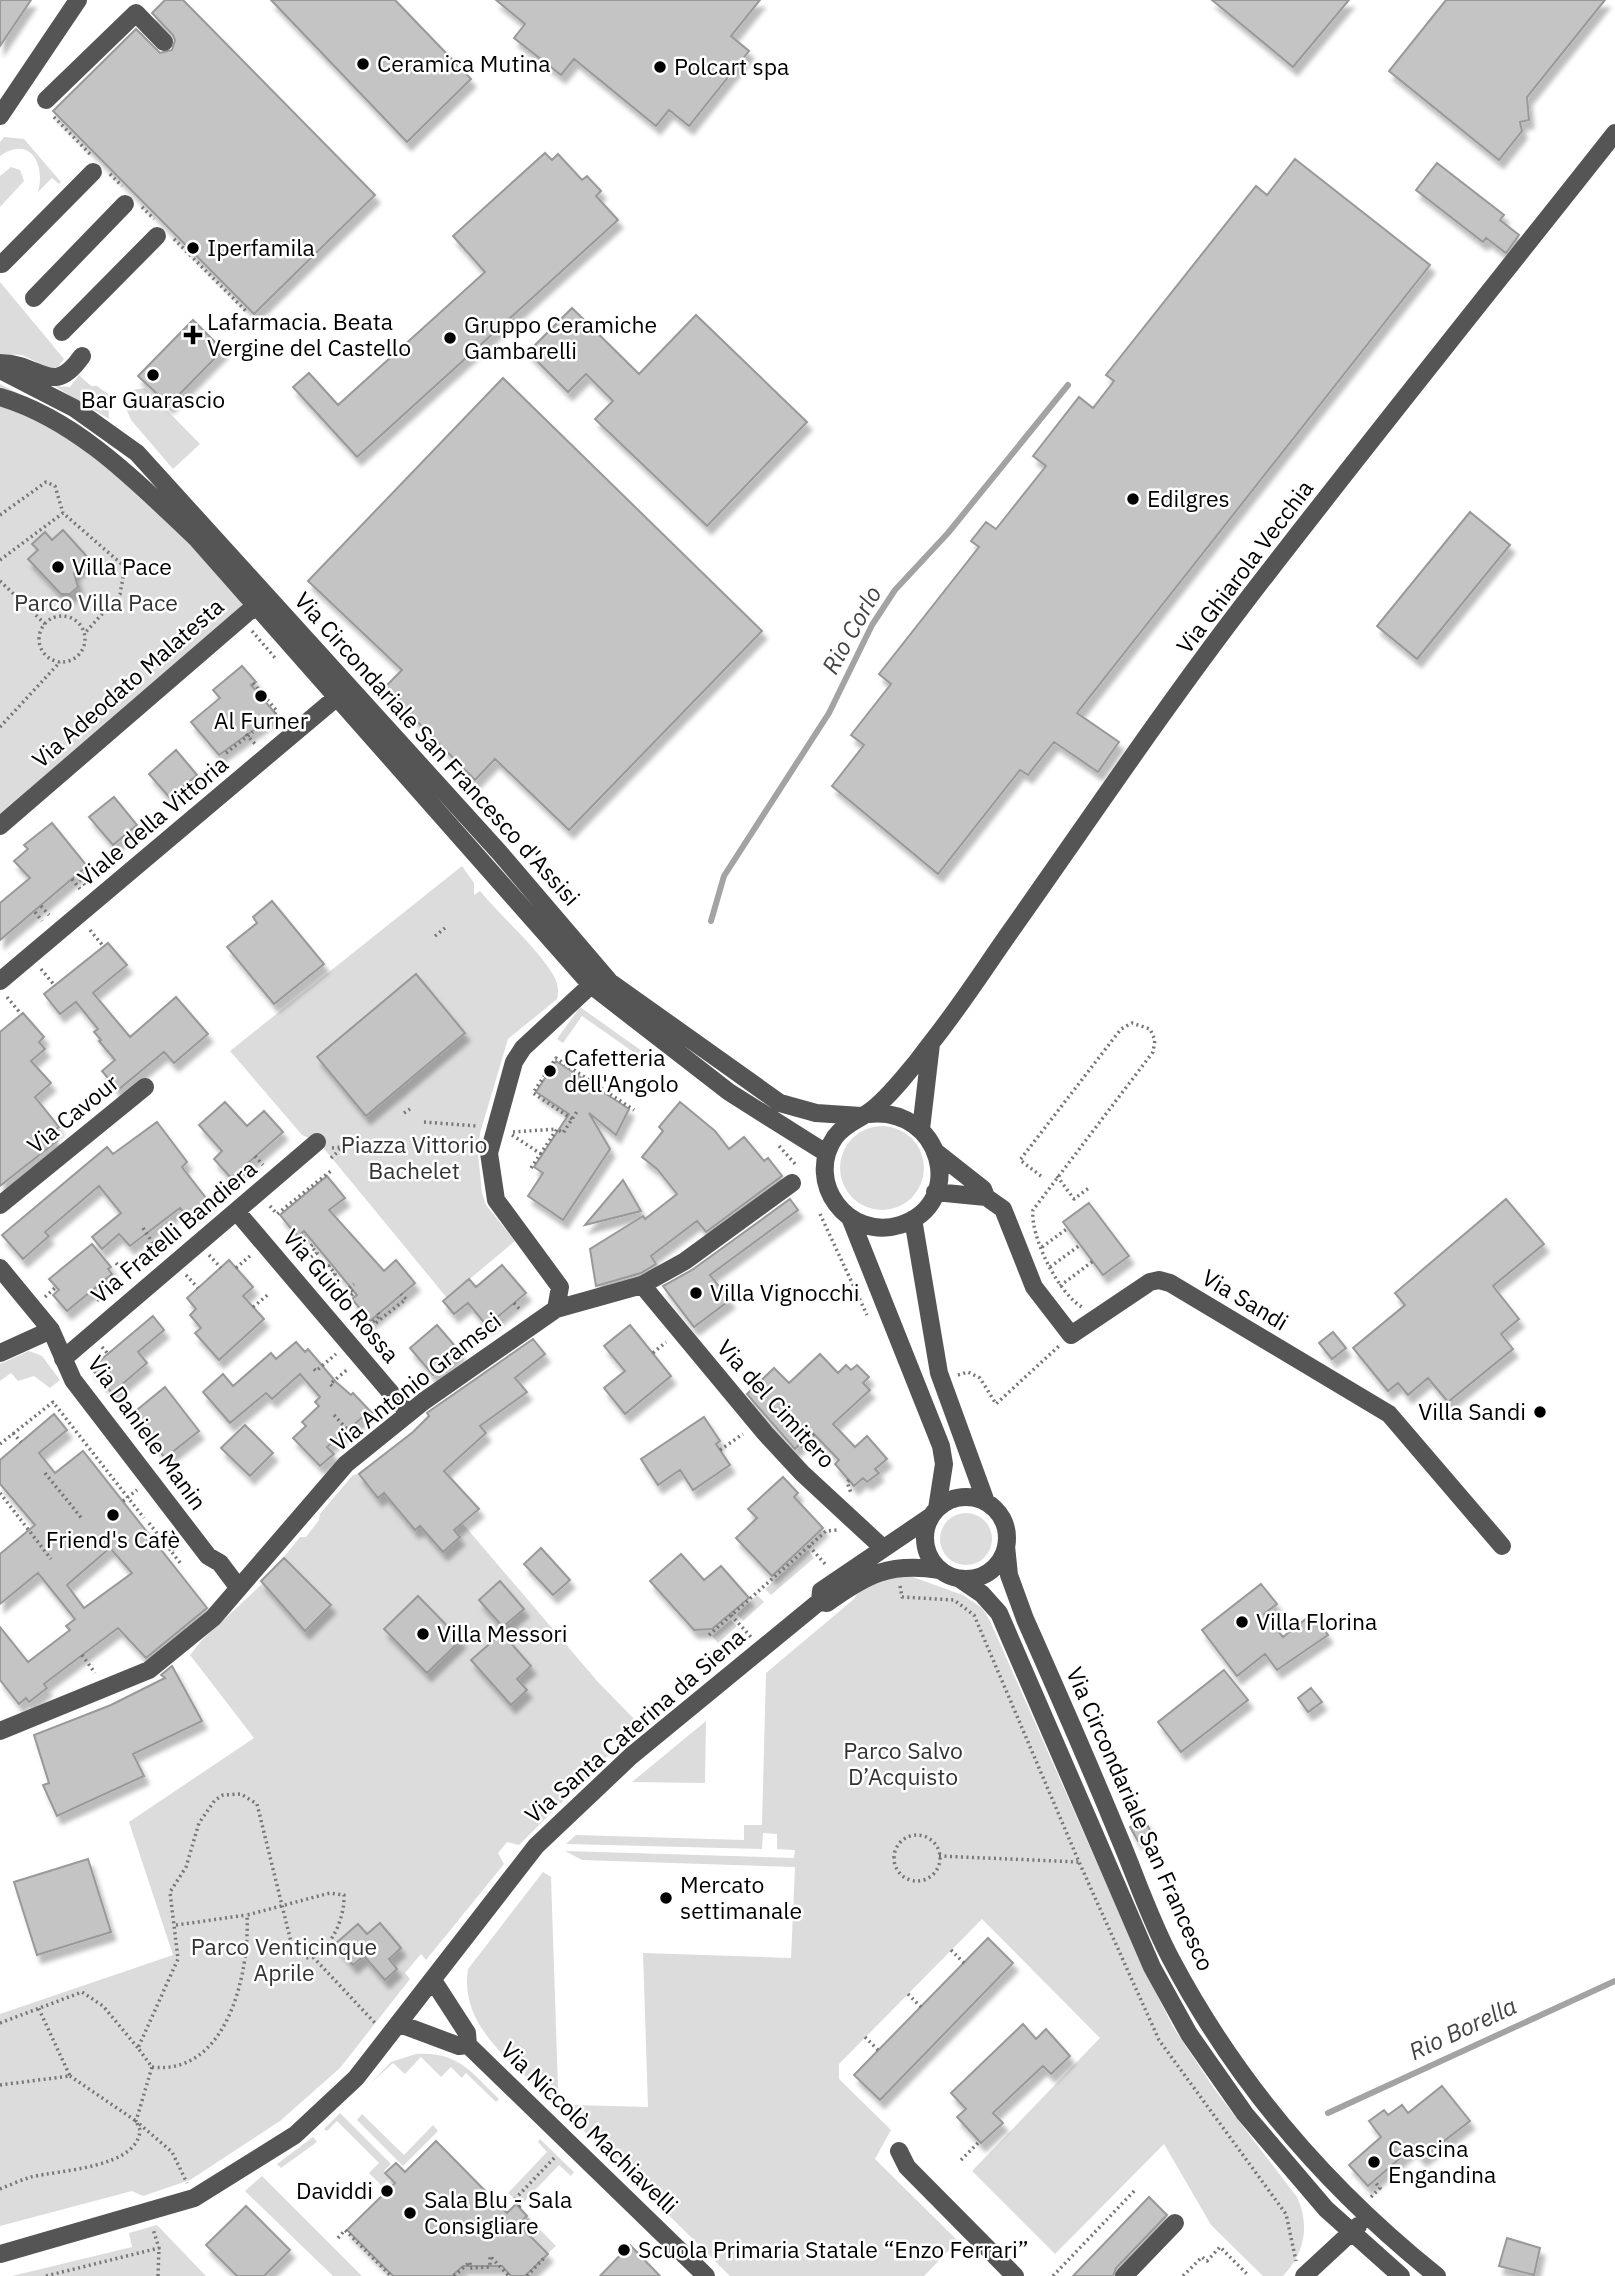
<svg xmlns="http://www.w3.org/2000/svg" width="1615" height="2276" viewBox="0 0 1615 2276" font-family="'IBM Plex Sans',sans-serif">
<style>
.green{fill:#dcdcdc;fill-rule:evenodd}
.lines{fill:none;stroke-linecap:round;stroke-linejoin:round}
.stream{stroke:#a3a3a3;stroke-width:6}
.building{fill:#c4c4c4;stroke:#999;stroke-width:2;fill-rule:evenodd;filter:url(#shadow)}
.path{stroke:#777;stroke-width:3.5;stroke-dasharray:2 3.5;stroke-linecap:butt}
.minor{stroke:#555;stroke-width:18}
.poi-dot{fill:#000;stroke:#fff;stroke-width:2.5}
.labels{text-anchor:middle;stroke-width:5;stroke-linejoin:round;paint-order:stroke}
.poi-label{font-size:23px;fill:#000;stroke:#fff;text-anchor:start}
.street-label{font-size:23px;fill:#000;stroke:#fff}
.park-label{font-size:23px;fill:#333;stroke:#fff}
.water-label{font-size:24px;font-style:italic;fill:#444;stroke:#fff}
</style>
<defs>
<filter id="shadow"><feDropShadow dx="4.5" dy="8" stdDeviation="2" flood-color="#0004"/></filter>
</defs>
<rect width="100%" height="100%" fill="#fff"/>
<path class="green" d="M4,137L24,139L61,182L59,184L52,178L38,192C46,163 29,135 0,156V142Z
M11,167L20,170L24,181L0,207V176Z
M0,282L64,359L58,367L51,369L22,355L0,354Z
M79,375L91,386H97L108,394L109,419L54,386L70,387Z
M0,384L80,425L176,508L257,597L0,822Z
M145,388L200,444L173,469L131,420L126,408L127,396L133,390Z
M462,866L474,883V895L480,891C500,915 542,953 555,978C558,985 559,992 557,999L508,1039L480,1133L478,1154L482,1193L486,1205L515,1241L447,1298L326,1151L317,1142L302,1135L230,1051ZM416,975L465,1033L366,1116L317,1057Z
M580,1007L642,1051L639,1056L582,1016L563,1043L557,1039Z
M840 1168a42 42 0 1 1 84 0a42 42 0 1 1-84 0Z
M29,1351L42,1356L60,1380L50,1388L34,1376L18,1381L11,1373L0,1381V1364Z
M359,1474L378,1498L394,1486L398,1511L415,1530L446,1504L598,1682L640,1725L627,1738L618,1735L608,1744L610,1754L519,1845L507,1842L498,1853L504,1864L426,1960L421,1954L405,1973L410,1979L340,2068L280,2121L190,2180L143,2196L132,2191L0,2226V2014L173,1955L129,1822L254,1738L190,1655L202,1640L261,1585L300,1537H306L319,1520L320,1514L353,1475Z
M940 1539a26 26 0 1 1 52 0a26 26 0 1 1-52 0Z
M808,1550L814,1558L771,1595L765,1589Z
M907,1575L963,1595L982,1608L990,1621L1143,1967L1173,2027L1215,2090L1297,2197C1310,2226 1305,2253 1283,2276H1263L1211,2225L1164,2144L1055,2254L972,2171L1100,2038L982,1919L839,2064V2079L891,2130L875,2159L958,2241L924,2276H730L571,2118L574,2105L648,2107L643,1953L791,1958L795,1867L582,1860L565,1851L794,1858L795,1850L777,1849V1834L763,1833L762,1849L566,1844L576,1835L744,1840V1825H762L766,1673L854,1599C865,1579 886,1579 907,1575Z
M757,1595L764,1602L743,1621L737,1614Z
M731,1620L737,1626L718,1643L712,1636Z
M706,1721L705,1783L632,1782Z
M543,1872L551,1877L558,2088L550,2099C513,2062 459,2027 468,1969Z
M416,2054C458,2051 471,2072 499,2099L496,2102L466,2073L462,2078L451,2067L441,2077L421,2057L405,2074L393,2063L371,2083L391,2062Z
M340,2113L391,2164L384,2171L390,2178L382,2186L369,2173L379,2163L337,2121L327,2131L324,2129Z
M362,2114L404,2155L433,2125L438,2131L403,2166L357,2120Z
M313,2137L317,2142L281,2168L277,2164Z
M540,2139L574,2172L571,2176L559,2165L521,2205L508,2193L547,2152L538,2142Z
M262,2176L362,2276H333L245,2191Z
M527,2216L556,2246L547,2254L518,2224Z
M157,2225L206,2276H12L132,2247L129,2233Z"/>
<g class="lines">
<path class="stream" d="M711,921L724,876L829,713L872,625L895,590L948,533L1068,385
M1328,2113L1615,1981"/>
</g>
<path class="building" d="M0,0H31L0,46Z
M165,0H183L375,195L254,314L53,111L136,29L160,53L172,50L175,40L173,35L152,13Z
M271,0H395L471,79L407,142Z
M496,0H760L731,36L749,51L689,126L669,110L656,126L574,59L561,75L514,38L525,24Z
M1212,0H1349L1293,67Z
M1446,0H1605L1527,97L1529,120L1520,122L1522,131L1499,160L1389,71Z
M545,153L552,160L558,154L582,180L587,176L601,191L596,196L618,220L357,457L293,387L309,373L338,405L485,272L453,236Z
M1295,159L1430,265L1077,713L1119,742L1098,772L1054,742L1028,775L1020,770L938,874L832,786L864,745L851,735L891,684L879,674L979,547L971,541L986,522L996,529L1046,466L1033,456L1079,397L1093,408L1114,381L1106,375L1256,186L1267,195Z
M1437,163L1504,215L1500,220L1519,235L1506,253L1486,238L1483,242L1416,190Z
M572,308L639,374L696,315L807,422L707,526L595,419L613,401L586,374L568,392L528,352Z
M193,320L223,350L169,405L138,376Z
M503,378L762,631L569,830L495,759L475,780L384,688L402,670L308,581Z
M1470,512L1510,545L1417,659L1377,626Z
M63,530L89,559L74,573L78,587L70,594H61L28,559L38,550L32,544L45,532L52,540Z
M242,666L256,682L251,685L276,714L219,755L191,722L220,698L213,690Z
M176,750L197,775L170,798L149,774Z
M114,797L137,825L113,845L89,817Z
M52,823L87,866L0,940V903L30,878L14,861L28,849L24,845Z
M272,901L324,964L274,1004L227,947L257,923L253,917Z
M108,943L127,965L93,993L130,1037L176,997L208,1034L174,1063L164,1052L118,1090L102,1071L115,1060L99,1041L101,1040L94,1032L98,1029L76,1002L60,1014L44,994Z
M416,974L465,1033L366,1116L317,1057Z
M23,1013L44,1037L39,1042L45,1049L31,1061L51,1083L35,1097L59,1127L51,1133L57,1141L0,1186V1032Z
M556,1061L629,1109L616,1135L589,1113L610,1149L563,1220L528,1196L543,1173L534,1167L569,1114L536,1092Z
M225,1102L247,1126L264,1111L283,1132L231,1178L214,1159L222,1151L199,1125Z
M680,1102L715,1131L729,1149L744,1137L764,1161L768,1158L782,1176L706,1232L697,1221L651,1256L656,1264L641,1273L596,1286L590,1249L643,1216L645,1219L677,1194L657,1169L642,1157L663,1131L659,1127Z
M157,1122L187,1162L182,1167L209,1202L188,1218L180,1208L130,1246L119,1234L102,1249L92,1237L121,1213L99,1186L45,1232L49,1236L23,1259L2,1235L107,1147L113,1154Z
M327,1176L345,1198L329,1210L384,1271L396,1260L415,1283L370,1321L352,1299L357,1295L304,1231L298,1237L280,1215Z
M623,1180L641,1211L585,1225Z
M790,1199L798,1210L710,1275L730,1300L694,1327L663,1286L692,1270Z
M1506,1199L1544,1244L1493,1286L1519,1319L1501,1334L1513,1349L1448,1402L1428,1378L1408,1395L1398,1383L1388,1391L1353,1348L1405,1305L1395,1293Z
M1089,1203L1129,1256L1103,1275L1063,1222Z
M92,1244L111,1267L108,1269L112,1274L67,1311L53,1295L59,1290L49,1279Z
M229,1260L253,1287L243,1296L264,1319L219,1360L195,1333L201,1328L190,1315L196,1309L187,1298Z
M502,1265L526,1293L487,1326L468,1303L454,1314L443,1301L469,1279L476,1287Z
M153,1316L164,1330L138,1352L147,1363L112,1393L91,1368Z
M437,1325L460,1352L433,1375L410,1348Z
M630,1325L671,1376L625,1414L604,1388L625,1371L604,1346Z
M1333,1332L1346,1348L1332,1359L1319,1343Z
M533,1339L545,1354L515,1378L527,1392L480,1426L486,1433L444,1471L479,1509L454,1530L460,1537L443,1552L420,1526L415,1530L384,1493L378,1498L359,1474L413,1432L429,1416L427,1413L431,1410Z
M296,1342L305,1352L308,1349L336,1382L351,1395L353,1393L370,1411L327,1447L334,1454L320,1466L293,1438L306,1426L302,1422L319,1406L315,1402L320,1397L300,1374L272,1399L266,1393L230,1423L203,1392L223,1374L233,1386L271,1353L276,1359Z
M820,1354L838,1373L846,1365L851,1370L857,1365L869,1377L863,1383L870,1390L833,1424L855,1447L867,1436L887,1459L875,1469L879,1473L867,1482L863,1478L854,1486L835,1464L839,1460L812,1432L795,1449L747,1394L774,1368L789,1383Z
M165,1387L199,1431L165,1458L132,1414Z
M54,1414L67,1430L39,1453L55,1473L83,1451L207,1608L146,1658L118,1628L44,1684L47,1688L29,1702L26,1698L19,1704L0,1680V1627L28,1662L70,1630L66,1626L75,1619L38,1573L0,1604V1554L35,1525L0,1484V1460ZM110,1548L132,1573L84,1608L67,1585Z
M704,1417L720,1441L716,1444L730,1465L693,1490L680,1470L658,1485L641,1459Z
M245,1425L273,1453L250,1476L221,1448Z
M783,1477L798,1493L794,1497L823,1528L772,1576L736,1538L757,1518L748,1509Z
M541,1548L570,1580L553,1595L524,1564Z
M681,1554L704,1580L721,1566L749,1598L712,1629L694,1630L650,1581Z
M284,1558L331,1605L305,1631L261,1581Z
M500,1581L524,1609L503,1627L479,1600Z
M1261,1584L1277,1604L1264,1614L1283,1637L1312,1614L1328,1635L1277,1670L1265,1654L1237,1676L1202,1630Z
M418,1596L461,1640L427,1673L384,1629Z
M502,1633L531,1666L517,1679L527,1690L511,1705L471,1660Z
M172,1666L202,1721L133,1754L144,1776L57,1816L43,1785L49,1783L34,1735L111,1705L165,1678L161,1675Z
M1224,1670L1248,1700L1181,1752L1158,1722Z
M1311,1688L1322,1702L1308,1712L1298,1698Z
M1144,1819L1151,1832L1138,1841L1130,1827Z
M88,1859L111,1932L37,1955L14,1882Z
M380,1923L401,1948L389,1959L397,1969L385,1980L364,1956L353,1965L335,1944L358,1924L367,1934Z
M988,1938L1013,1963L880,2100L854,2075Z
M1023,2024L1036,2039L1046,2029L1070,2056L1051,2074L1043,2066L993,2113L1003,2123L981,2143L957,2117L966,2109L951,2093Z
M1442,2086L1470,2121L1422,2158L1413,2147L1368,2186L1349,2165L1381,2137L1369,2121L1384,2110L1388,2115L1402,2105L1408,2113Z
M436,2141L507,2213L516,2204L527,2216L518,2224L548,2254L525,2276H511L502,2266H463L452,2276H393L347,2230L395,2183L385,2173L396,2163L405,2172Z
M1149,2197L1167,2215L1116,2268L1113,2276H1073Z
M246,2206L290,2250L264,2276H237L206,2245Z
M1507,2238L1540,2248L1534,2275L1499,2266Z
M630,2245L660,2276H600Z"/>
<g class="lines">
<path class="path" d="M54,117L90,154
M110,174L122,186
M142,207L154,219
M174,239L247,312
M0,515L46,482L55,486L63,513
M0,560L63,513L125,567L120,594L84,634
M0,581L45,624
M39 639a23 23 0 1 1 46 0a23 23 0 1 1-46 0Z
M252,631L276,659
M253,683L277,711L275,713
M0,727L60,662
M246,734L256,745
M226,753L253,732
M183,787L184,789L178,794L184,802
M128,833L136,842
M77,875L85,885
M72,879L80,889
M41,906L49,915
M35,912L42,921
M90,930L104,947
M435,936L445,928
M41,969L55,986
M7,997L21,1014
M404,1113L410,1109
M572,1119L533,1093L556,1058L634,1110
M424,1122L477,1126
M513,1132L557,1129
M512,1135L541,1154
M779,1146L797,1166
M332,1148L343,1147
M255,1156L263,1165
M331,1158L343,1147
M531,1168L557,1129L563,1133L578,1110
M1041,1176L1020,1160L1121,1029L1132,1023L1150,1029L1155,1040L1153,1052L1033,1210C1030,1237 1059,1294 1082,1307
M1057,1176L1074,1199L1090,1187
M270,1206L277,1214L332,1170
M820,1214L867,1315
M143,1228L160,1254
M1042,1247L1068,1228
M209,1255L221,1268
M311,1257L317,1253L311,1246L314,1243
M116,1263L129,1278
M1050,1267L1080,1245
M236,1268L250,1256
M186,1275L198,1288
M329,1278L335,1274L329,1266L332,1264
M97,1286L107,1298
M1060,1286L1093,1261
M91,1291L101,1303
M45,1297L56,1287
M347,1299L354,1293L349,1288L354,1284
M514,1303L521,1311
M253,1307L270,1293
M490,1323L496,1330
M360,1332L380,1316L378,1313
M363,1333L406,1299L401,1294
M102,1347L108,1354
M653,1353L666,1342
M314,1369L316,1371L336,1354
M958,1375L968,1372L980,1378L996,1404L1059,1346
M332,1386L330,1384L348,1369
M334,1415L354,1437
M363,1417L365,1419L379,1406
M13,1433L21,1442
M0,1444L53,1402L144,1518
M801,1447L814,1434
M720,1450L743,1434
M45,1473L83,1520
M849,1480L847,1482L851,1493
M0,1493L51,1559
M123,1501L137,1490
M149,1523L171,1551
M178,1545L171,1551L181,1564
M809,1546L826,1565
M900,1586L902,1597L954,1600L974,1615L1079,1862L1159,2040L1286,2214L1296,2261
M731,1615L751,1637
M709,1635L826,1531L837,1530
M82,1655L95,1673
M894 1858a23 23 0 1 1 46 0a23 23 0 1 1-46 0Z
M939,1856L1079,1862
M176,1925L247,1915
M951,1950L964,1963
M313,1957L376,2024
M908,1994L921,2007
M0,2023L82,1992L103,2006L138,2048
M865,2037L878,2050
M152,2067C227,2076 250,1973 247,1915L330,1893L344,1895C345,1918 330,1955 305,1958L292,1946L257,1804L241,1794L223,1795L215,1800L199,1823L186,1867L170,1892L178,1959L138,2048L152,2067L136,2121L172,2152L187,2183
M0,2085L70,2076L38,2007
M961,2160L980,2141
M0,2189C10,2185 21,2180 31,2177C60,2170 138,2168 140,2130L136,2121L70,2076
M1371,2197L1380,2188L1374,2181
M519,2207L521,2205L515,2199L556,2156
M338,2238L345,2230L391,2276
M46,2276L159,2248L153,2229
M158,2276L159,2248
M454,2276L470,2262V2268L490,2267V2256L509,2276
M527,2276L545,2257
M1053,2276L1136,2189
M1183,2276L1202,2257L1207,2261L1220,2247L1249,2276"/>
<path class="minor" d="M46,100L136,13L164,42
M0,116L78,0
M2,264L93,172
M34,298L125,204
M62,332L157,236
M0,363C41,363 52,399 82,356
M0,370L74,408L137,453L499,852L610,982L780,1103L816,1113L861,1116
M0,397C78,420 139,484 197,539L591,985L729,1092L826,1153
M0,826L256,605
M0,981L337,697
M868,1114C942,1105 968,1204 900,1225C848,1241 804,1182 835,1137C844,1125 854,1122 866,1114C884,1104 918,1061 931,1043C959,1008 984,969 1010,932C1087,823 1162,711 1243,605C1365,446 1491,290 1615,133
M921,1129L931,1044
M936,1152L983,1189L986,1197
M935,1192L986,1197L1003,1209L1034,1287L1071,1335L1150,1282L1159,1280L1170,1283L1389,1414L1502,1546
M0,1205L145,1087
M237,1212L408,1413
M913,1219L939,1373L986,1502
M851,1220L941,1446L944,1464L937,1509
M0,1268L51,1330L73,1380L208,1556L220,1563L238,1587
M642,1285L765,1433L802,1473L883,1548
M556,1309L560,1287L496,1200L489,1153L514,1062L523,1048L591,985
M0,1353L51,1330
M63,1359L317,1142
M925 1538a41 41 0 1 1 82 0a41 41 0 1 1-82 0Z
M1006,1546L1009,1575L1025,1619C1057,1691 1089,1764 1119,1837C1136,1877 1150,1920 1171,1959C1237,2084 1327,2188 1437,2276
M960,1579L982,1594L999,1613L1152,1967L1189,2034L1245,2114L1326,2209L1401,2276
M820,1601L827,1603C867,1574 890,1562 940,1570
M0,1731L149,1670L213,1618L346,1464L424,1401L556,1309L642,1285L685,1261L792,1183
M434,1982L467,2033L468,2045L706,2276
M400,2024L459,2046L468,2045
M899,2151L907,2167L1015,2276
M0,2254L194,2198L295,2135L356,2078L536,1846L631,1756L820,1601L821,1591L930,1517
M1124,2276L1175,2223
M1304,2276L1358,2226"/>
</g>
<g class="poi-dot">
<circle cx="363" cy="64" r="7"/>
<circle cx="660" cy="67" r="7"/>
<circle cx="193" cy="248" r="7"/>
<path d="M189.5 324.5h7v7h7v7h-7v7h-7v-7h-7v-7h7z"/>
<circle cx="450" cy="338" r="7"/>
<circle cx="153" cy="375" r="7"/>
<circle cx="1133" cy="499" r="7"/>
<circle cx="58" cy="567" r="7"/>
<circle cx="261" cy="696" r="7"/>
<circle cx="550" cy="1071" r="7"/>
<circle cx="696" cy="1293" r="7"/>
<circle cx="1540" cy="1412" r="7"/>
<circle cx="113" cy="1515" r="7"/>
<circle cx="1242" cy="1622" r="7"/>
<circle cx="423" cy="1634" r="7"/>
<circle cx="666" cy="1898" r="7"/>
<circle cx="1374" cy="2162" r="7"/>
<circle cx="387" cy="2191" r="7"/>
<circle cx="410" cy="2213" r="7"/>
<circle cx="624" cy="2250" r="7"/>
</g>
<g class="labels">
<g class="poi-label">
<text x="377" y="72">Ceramica Mutina</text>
<text x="674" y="75">Polcart spa</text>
<text x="207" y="256">Iperfamila</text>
<text x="207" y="330">Lafarmacia. Beata<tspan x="207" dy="26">Vergine del Castello</tspan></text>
<text x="464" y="333">Gruppo Ceramiche<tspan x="464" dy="26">Gambarelli</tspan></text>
<text x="153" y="408" text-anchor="middle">Bar Guarascio</text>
<text x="1147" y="507">Edilgres</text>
<text x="72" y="575">Villa Pace</text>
<text x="261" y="729" text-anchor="middle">Al Furner</text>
<text x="564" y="1066">Cafetteria<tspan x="564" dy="26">dell'Angolo</tspan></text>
<text x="710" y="1301">Villa Vignocchi</text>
<text x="1526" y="1420" text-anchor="end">Villa Sandi</text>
<text x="113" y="1548" text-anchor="middle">Friend's Cafè</text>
<text x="1256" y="1630">Villa Florina</text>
<text x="437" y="1642">Villa Messori</text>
<text x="680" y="1893">Mercato<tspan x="680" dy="26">settimanale</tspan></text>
<text x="1388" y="2157">Cascina<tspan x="1388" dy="26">Engandina</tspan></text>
<text x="373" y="2199" text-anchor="end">Daviddi</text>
<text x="424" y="2208">Sala Blu - Sala<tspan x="424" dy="26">Consigliare</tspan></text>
<text x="638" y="2258">Scuola Primaria Statale “Enzo Ferrari”</text>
</g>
<g class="street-label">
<text transform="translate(1245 567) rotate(-53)" y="8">Via Ghiarola Vecchia</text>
<text transform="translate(128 683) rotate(-41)" y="8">Via Adeodato Malatesta</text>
<text transform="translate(437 749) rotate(48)" y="8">Via Circondariale San Francesco d'Assisi</text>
<text transform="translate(153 821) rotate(-40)" y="8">Viale della Vittoria</text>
<text transform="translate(73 1114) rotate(-39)" y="8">Via Cavour</text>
<text transform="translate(174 1232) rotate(-40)" y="8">Via Fratelli Bandiera</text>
<text transform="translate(341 1296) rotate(50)" y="8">Via Guido Rossa</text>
<text transform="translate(1245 1300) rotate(31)" y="8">Via Sandi</text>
<text transform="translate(416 1382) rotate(-38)" y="8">Via Antonio Gramsci</text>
<text transform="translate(776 1404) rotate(48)" y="8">Via del Cimitero</text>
<text transform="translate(147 1433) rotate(54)" y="8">Via Daniele Manin</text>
<text transform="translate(635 1726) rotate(-41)" y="8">Via Santa Caterina da Siena</text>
<text transform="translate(1140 1819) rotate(66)" y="8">Via Circondariale San Francesco</text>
<text transform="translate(589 2128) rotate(44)" y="8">Via Niccolò Machiavelli</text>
</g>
<g class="park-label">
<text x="96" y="611">Parco Villa Pace</text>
<text x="414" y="1153">Piazza Vittorio<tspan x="414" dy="26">Bachelet</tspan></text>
<text x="903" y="1759">Parco Salvo<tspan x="903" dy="26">D’Acquisto</tspan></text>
<text x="284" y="1955">Parco Venticinque<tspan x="284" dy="26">Aprile</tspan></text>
</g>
<g class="water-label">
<text transform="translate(852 630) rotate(-61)" y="8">Rio Corlo</text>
<text transform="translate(1463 2029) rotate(-25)" y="8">Rio Borella</text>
</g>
</g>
</svg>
